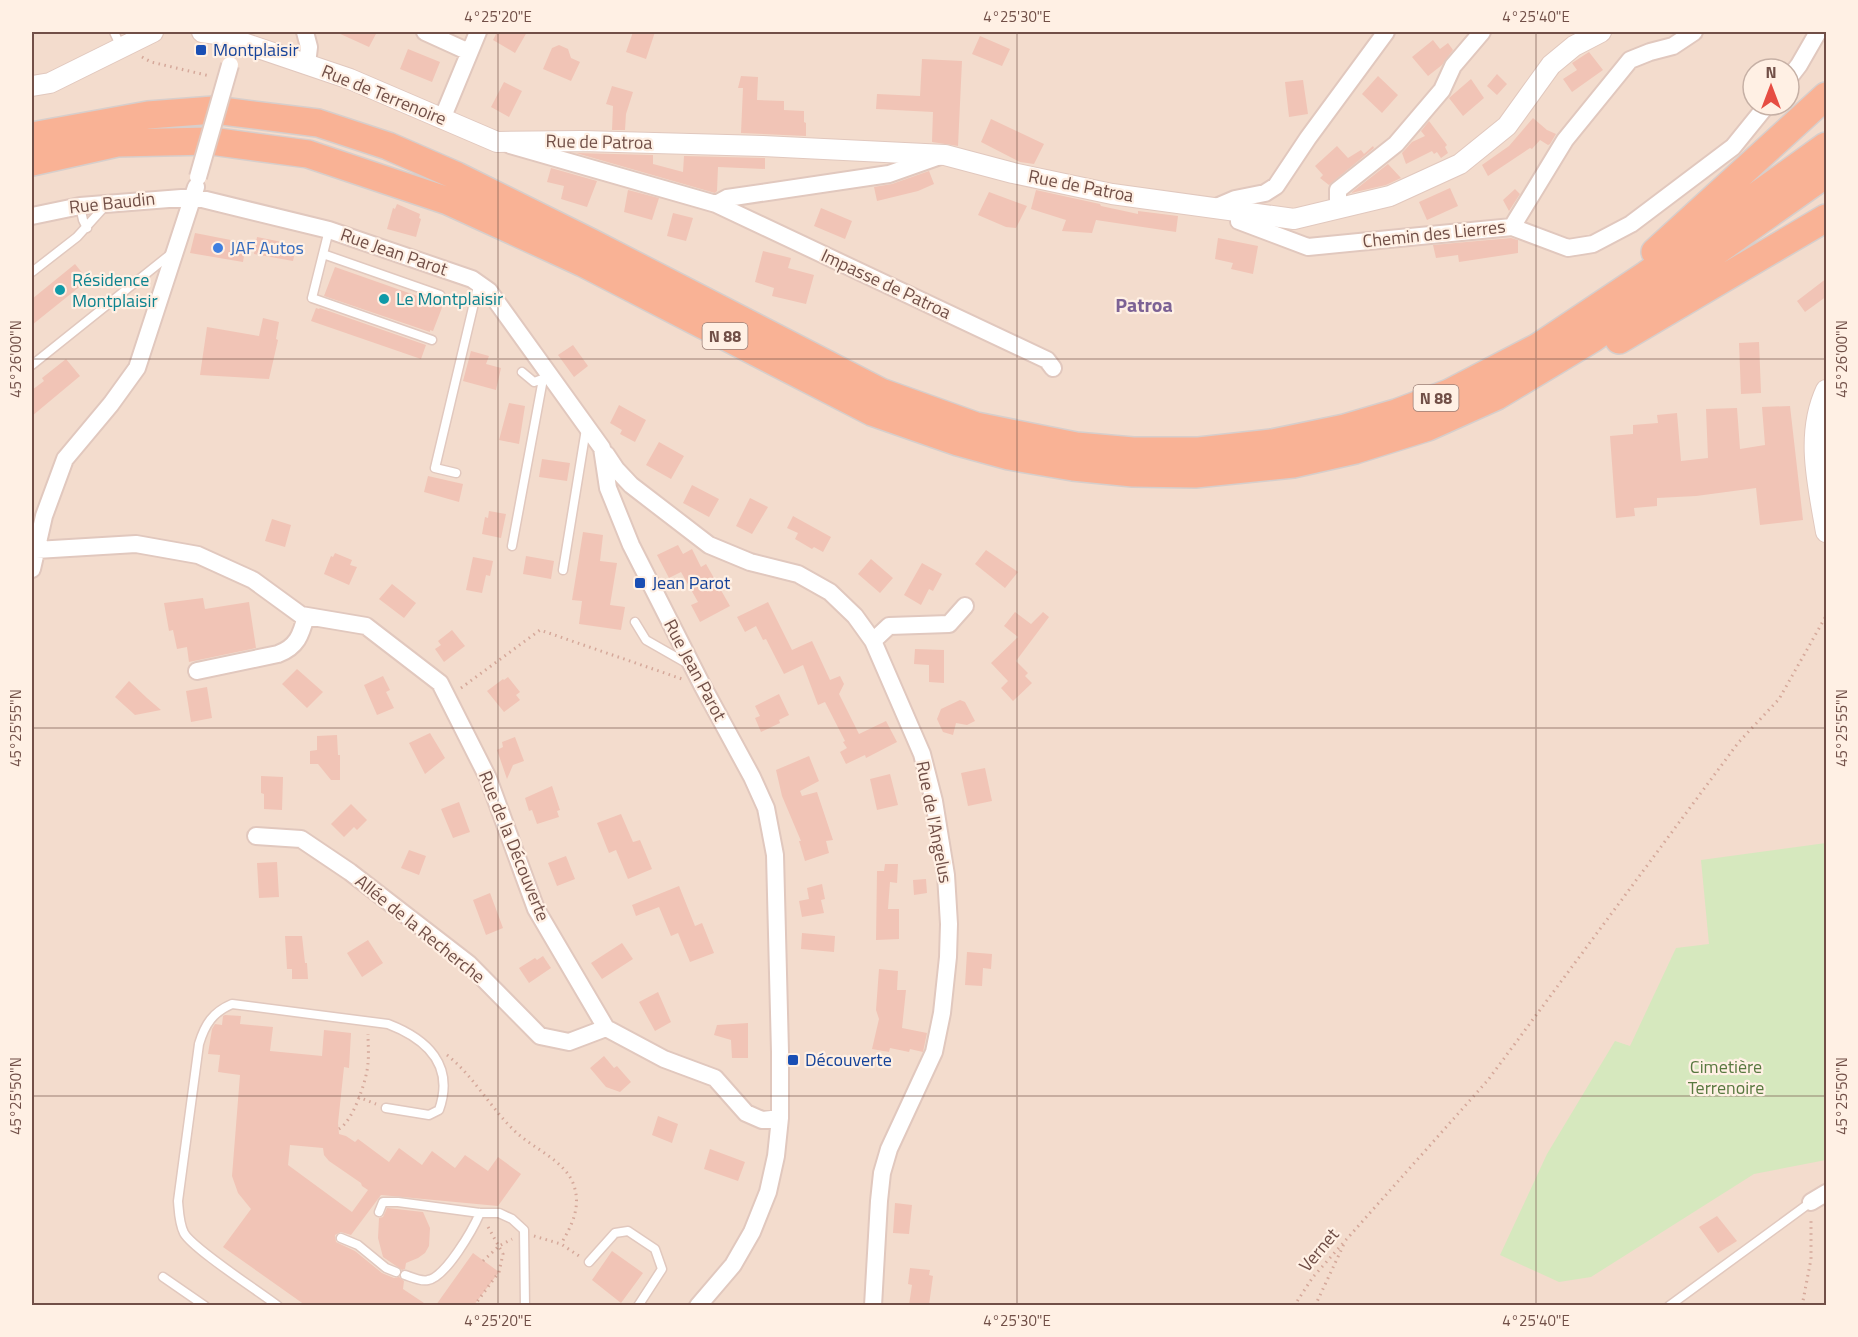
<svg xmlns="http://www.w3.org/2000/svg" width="1858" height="1337" viewBox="0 0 1858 1337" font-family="'Titillium Web',sans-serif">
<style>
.residential{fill:#f3dccd;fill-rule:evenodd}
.green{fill:#d6e8be}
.building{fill:#f1c4b6;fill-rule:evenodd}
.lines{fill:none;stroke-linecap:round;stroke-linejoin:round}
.service-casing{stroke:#e1c8be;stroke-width:11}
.minor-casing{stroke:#e1c8be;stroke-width:20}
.tertiary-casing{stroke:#e1c8be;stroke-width:22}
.trunk-casing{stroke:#d7cecb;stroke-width:30}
.path{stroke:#d5a89a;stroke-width:3;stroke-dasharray:1.5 4.5;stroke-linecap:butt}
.service{stroke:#fff;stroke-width:8}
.minor{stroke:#fff;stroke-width:16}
.tertiary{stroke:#fff;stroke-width:20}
.trunk{stroke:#f9b295;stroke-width:27}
.minor-bridge-casing{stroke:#e1c8be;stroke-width:20;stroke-linecap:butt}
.minor-bridge{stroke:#fff;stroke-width:16}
.ticks{fill:none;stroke:#714f47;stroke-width:1.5;stroke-opacity:0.45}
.transit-dot{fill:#1a4fb4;stroke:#fff0e4;stroke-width:2}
.shop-dot{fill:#3f7fe0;stroke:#fff0e4;stroke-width:2}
.culture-dot{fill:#0f9aa8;stroke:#fff0e4;stroke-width:2}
.labels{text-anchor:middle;stroke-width:4.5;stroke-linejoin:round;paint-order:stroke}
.shield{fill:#fff0e4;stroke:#9c7f76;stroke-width:1.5}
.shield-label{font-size:16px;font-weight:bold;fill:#714f47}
.transit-label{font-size:18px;fill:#164399;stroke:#fff0e4;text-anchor:start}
.street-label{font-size:18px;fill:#714f47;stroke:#fff0e4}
.shop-label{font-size:18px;fill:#366cbe;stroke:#fff0e4;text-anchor:start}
.culture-label{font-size:18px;fill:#0d838f;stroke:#fff0e4;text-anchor:start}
.park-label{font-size:18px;fill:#58783f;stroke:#fff0e4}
.neighbourhood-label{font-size:20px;font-weight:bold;fill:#7c6295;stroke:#fff0e4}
.neatline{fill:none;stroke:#714f47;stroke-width:2}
.ticks-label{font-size:15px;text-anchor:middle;fill:#714f47}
</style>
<rect width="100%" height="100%" fill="#fcecde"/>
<path class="residential" d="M32,32H1826V1305H32ZM1753,69H1789V105H1753Z"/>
<path class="green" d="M1826,843V1160L1754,1174L1591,1277L1559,1282L1500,1255L1547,1154L1615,1041L1630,1046L1676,948L1709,944L1701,860Z"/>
<path class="building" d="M336,32H377L369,47Z
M497,32H527L515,53L493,40Z
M633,32H655L646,59L626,52Z
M980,36L1010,49L1002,66L972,54Z
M1433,40L1440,49L1448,43L1453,50L1442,65L1428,76L1412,57Z
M559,45L568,49L571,58L580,62L571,81L543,69L552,48Z
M408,49L440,62L432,82L400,69Z
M1589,52L1603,70L1572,92L1563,79L1577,70L1572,63Z
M922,59L962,61L958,146L932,142L933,112L876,109L877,94L920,96Z
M1497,74L1507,84L1497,95L1487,86Z
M741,76L758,77L757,100L784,101V110L804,111V122L806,123V136L741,133L743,88H738Z
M1378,76L1398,95L1382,113L1362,94Z
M1471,79L1484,98L1463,116L1449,98Z
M1303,80L1308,114L1289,117L1285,82Z
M504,82L522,91L509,117L491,107Z
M612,86L633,92L626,114L625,130H612L613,106L606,104Z
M1533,118L1547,130L1556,134L1550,144L1548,145L1540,140L1532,149L1530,148L1488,176L1482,165L1509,146Z
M991,119L1044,144L1034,164L1020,162L981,142Z
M1429,121L1447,145L1445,147L1448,153L1441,158L1437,152L1434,154L1432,151L1406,164L1402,153L1412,142L1425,136L1421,131Z
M1337,146L1348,158L1361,150L1364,154L1373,146L1374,148L1329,185L1320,178L1323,175L1315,166Z
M576,153L653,155V164L683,172L684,156L765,158V169L718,167L717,191L715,193Z
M1388,164L1401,178L1386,185L1351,193Z
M551,168L597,181L587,207L561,199L564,186L547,182Z
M929,171L934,184L918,191L877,201L874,187L892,184Z
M1450,188L1458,206L1427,220L1419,202Z
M1515,189L1520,194L1509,211L1503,200Z
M628,190L659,198L652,220L624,212Z
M1036,190L1100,204L1101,206L1138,214V211L1178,216L1176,232L1096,220L1092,233L1062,231L1066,220L1031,209Z
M989,192L1027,206L1016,228L1006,227L978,215Z
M397,204L420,214L419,218L421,219L416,237L387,229L393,208L395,209Z
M821,208L852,221L845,239L814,226Z
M673,213L693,218L686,241L667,236Z
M195,233L246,243L243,262L190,253Z
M257,237L287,243L286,245L296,247L293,261L254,254Z
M1218,238L1258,246L1253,274L1231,269L1233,263L1215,259Z
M1511,238L1518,240V253L1459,262L1458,255L1436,258L1433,245Z
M763,251L791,258L788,268L814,275L806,304L772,296L774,288L755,282Z
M75,264L88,280L32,325V299Z
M335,267L443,305L433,331L430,330V332L324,296Z
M1827,278V296L1805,312L1797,301Z
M316,308L319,309L320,308L426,345L421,359L311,321Z
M263,318L279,322L276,339L278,340L269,379L200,375L207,327L259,336Z
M1759,342L1761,393L1741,394L1739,343Z
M573,345L588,366L574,377L558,355Z
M471,351L489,356L486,364L501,368L496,390L463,381Z
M66,359L80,376L32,416V390L44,381L42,378Z
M509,403L525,406L519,444L499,440Z
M619,405L646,420L635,442L620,434L622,430L610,423Z
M1790,406L1803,520L1760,525L1756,488L1696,496L1657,498V506L1634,508L1635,516L1616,518L1610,436L1633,434V425L1658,423L1657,415L1677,413L1681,461L1708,458L1706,409L1737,408L1740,449L1765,445L1762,407Z
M659,442L684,456L671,479L646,465Z
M542,459L570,463L567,481L539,477Z
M428,476L463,484L459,502L424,492Z
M692,485L719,499L709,517L683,503Z
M750,498L768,507L752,534L736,526Z
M489,511L506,514L501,538L482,534L485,517L488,518Z
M793,516L831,537L823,552L814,547L812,549L795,539L798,533L787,528Z
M272,519L291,525L285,547L265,541Z
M583,532L603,535L600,561L617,563L610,605L625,607L621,630L579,624L582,601L572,600Z
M678,545L683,554L692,549L701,567L706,564L730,606L700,622L691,605L698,602L681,572L669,578L657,555Z
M986,550L1018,572L1005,588L975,564Z
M335,553L352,560L350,565L357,567L349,585L324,574L331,556L333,557Z
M526,556L554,561L551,579L523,574Z
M473,557L493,561L490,576L486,575L482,593L466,590Z
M871,559L893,578L880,593L858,574Z
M922,563L942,574L933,591L929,589L921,605L904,595Z
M392,584L416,603L404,618L379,599Z
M203,598L205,609L249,602L256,648L189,662L187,647L177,649L173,630L169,631L164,603Z
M768,602L792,650L812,641L830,680L840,676L844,684L839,694L859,734L886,721L897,742L866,758L865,755L846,764L840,752L847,748L843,742L845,741L825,702L818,705L803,665L784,674L766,639L763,640L756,626L745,632L737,617Z
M1015,612L1031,624L1043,612L1049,617L1016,661L1028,673L1025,676L1032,683L1013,701L1001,688L1008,681L991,663L1018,637L1004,626Z
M452,630L465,646L444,662L435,649L441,645L438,641Z
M915,649L944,650V683L929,682V665L914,664Z
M297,669L323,692L307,708L282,684Z
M383,676L390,690L386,692L394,708L377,715L364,685Z
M508,677L520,692L516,695L520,700L504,712L487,691L503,679L504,680Z
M129,681L147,698L161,710L135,715L115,697Z
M207,687L212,718L191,722L186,691Z
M779,694L789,715L779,720L780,723L761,732L755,718L760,716L755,706Z
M960,700L965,702L975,721L967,725L956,723L953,735L943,732L937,719L941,709Z
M430,733L445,758L425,774L409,743Z
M337,735L338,755H340V780H331L318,764H310V751L317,750V736Z
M515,737L524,761L513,765L507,779L497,750L503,747L502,742Z
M809,756L819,781L800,791L802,796L817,792L833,840L826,841L829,853L805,861L799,841H801L782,796L776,770Z
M985,768L992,801L968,806L961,773Z
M890,774L898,805L877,810L870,779Z
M261,776L283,777L282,810L264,809V794L261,793Z
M552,786L560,810L557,811L559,817L537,824L532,810L529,811L525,798Z
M459,802L470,832L453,838L441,809Z
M351,804L367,820L357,830L354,827L344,837L331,824Z
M621,814L633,842L640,840L652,869L628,879L616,850L609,853L597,823Z
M409,850L426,856L419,875L401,868Z
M566,856L575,879L557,886L548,863Z
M277,862L279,897L259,898L257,863Z
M885,864H898L897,883L890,882L888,909H899V939L876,940L877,871H884Z
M926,879L927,893L914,895L913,880Z
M822,884L825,899L821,900L824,913L802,917L799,901L809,899L807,888Z
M679,886L695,926L702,923L714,953L690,962L678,933L671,936L659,907L636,916L632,905Z
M490,893L503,928L486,935L473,900Z
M802,933L835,936L834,952L801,949Z
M285,936H302L305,963H307L308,979H292V969H287Z
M368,940L383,963L362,977L347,953Z
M622,943L633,959L602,979L591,963Z
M967,952L992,954L991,969L983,968L982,986L965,985Z
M543,956L551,968L529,983L519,968L535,958L537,960Z
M879,969L898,971L897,990H906L902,1028L927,1033L923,1052L910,1049L909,1052L890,1048L889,1052L872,1049L879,1019L876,1010Z
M658,992L671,1022L655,1031L639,1002Z
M225,1015L241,1016L240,1024L273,1027L270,1051L322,1056L324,1030L351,1033L349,1068L344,1067L338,1123L339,1134L346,1136L355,1142L358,1139L389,1162L399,1148L422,1165L432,1151L455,1168L465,1155L488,1171L498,1157L521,1174L498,1206L381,1195L351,1235L341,1232L335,1235L336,1242L355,1251L382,1273L394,1278L399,1277L404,1281L403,1289L427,1305H305L223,1247L251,1209L238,1193L232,1176L240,1075L218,1072L220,1055L208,1054L212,1029L215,1024L222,1025L223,1016ZM290,1145L323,1148L324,1155L329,1161L361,1183L362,1186L368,1190L352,1212L288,1165Z
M748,1023V1058H732L731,1040L714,1035L717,1025Z
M604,1056L614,1068L617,1066L631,1082L620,1092L606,1087L590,1068Z
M658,1116L678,1124L672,1143L652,1135Z
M710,1149L745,1162L738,1181L704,1169Z
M895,1203L912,1205L909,1234L893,1233Z
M387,1208L423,1212L430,1228L429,1246L425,1253L418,1258L406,1263L405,1269L402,1270L383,1257L378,1238L379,1218L383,1217Z
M1717,1216L1737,1241L1718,1253L1699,1227Z
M612,1251L643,1273L621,1303L592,1280Z
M473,1253L499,1272L474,1305H436Z
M910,1268L930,1270L929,1275L933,1276L929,1305H909L912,1285L908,1284Z"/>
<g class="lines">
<defs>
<path id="service" d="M114,32L121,47
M80,206L83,220L87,228
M329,230L312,298L432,340
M323,254L440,295
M32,272L77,237L105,206
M32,365L172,253
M522,372L534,382L548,377
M456,473L435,468L479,282
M512,546L543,379
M563,570L586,429
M635,622L646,640L688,664
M379,1212L383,1202H398L480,1213H499L512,1219L524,1230L525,1306
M341,1238L358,1245L386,1268L396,1272
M589,1262L615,1233L628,1231L655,1249L662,1269L638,1306
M405,1275C411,1277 421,1282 428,1280C446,1277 473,1229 480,1213
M163,1277L205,1306
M278,1306C260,1292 193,1249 184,1233C179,1223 179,1212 178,1201L199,1044C205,1024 213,1012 232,1004L388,1024C427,1039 455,1065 439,1110L429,1115L386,1108
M1669,1306L1811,1202"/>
<path id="minor" d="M305,32L309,47L307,64
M425,32L469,52
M1789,78L1799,65L1818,32
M442,119L478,32
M510,145L716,204L1047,360L1053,368
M716,204L727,198L889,174L940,156
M1214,208L1235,199L1265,193L1276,186L1308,138L1386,32
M1338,208V190L1396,144L1442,90L1453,66L1482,32
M1240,212L1239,221L1308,247L1512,227L1565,140L1630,60L1650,52L1673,46L1694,32
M32,216L80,206L194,197L329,230L472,279L489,291L602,448L608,488L631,545L702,685L752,777L766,808L775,855L780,1052V1118L776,1156L768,1192L752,1232L733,1265L698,1306
M1512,227L1568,248L1593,244L1631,224L1733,147L1767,105
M606,454L616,469L631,485L709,545L750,562L798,574L830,592L855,616L873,641L922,754L934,801L946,875L949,924L948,957L942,1013L934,1052L889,1149L882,1173L879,1201L873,1306
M36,550L136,544L198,555L253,580L301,615L366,626L440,683L488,778L536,909L606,1028L664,1059L715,1078L746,1113L762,1120L780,1118
M32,569L44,516L65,459L111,404L137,368L196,187
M873,641L889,626L949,624L965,606
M197,671L278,654C297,647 301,635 306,616
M256,836L301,839L350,872L469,964L540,1036L569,1042L606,1028
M1811,1202L1826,1193"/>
<path id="tertiary" d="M202,32L217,34L350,79L497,142L582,141L763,146L945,155L1013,173L1112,194L1294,219L1390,196L1460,164L1507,126L1551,65L1574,46L1601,32
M32,86L50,83L153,32
M1826,390C1805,435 1818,485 1826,532"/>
<path id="trunk" d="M32,136L148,115L214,110L318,123L388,146L457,176L590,242L881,392L976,426L1076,446L1133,451H1199L1272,443L1345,428L1396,413L1449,393L1538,347L1646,275L1826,146
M32,162L117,143L211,141L308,154L448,201L583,263L872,412L958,442L1009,456L1073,467L1133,473L1195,474L1293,464L1355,450L1428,427L1497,396L1592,339L1826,174
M1655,252L1826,96
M1619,340L1826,218"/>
</defs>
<use href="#service" class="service-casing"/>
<use href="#minor" class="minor-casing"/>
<use href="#tertiary" class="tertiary-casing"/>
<use href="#trunk" class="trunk-casing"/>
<path class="path" d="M142,57L151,62L210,76
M461,688L540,630L682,679
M447,1055C475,1077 492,1111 518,1134C535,1149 564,1161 573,1183C582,1206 572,1225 561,1244
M358,1097L376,1104
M339,1129C353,1121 367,1080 368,1063C369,1054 368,1044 368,1034
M534,1236L561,1244L579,1256
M483,1261L499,1246L512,1239
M474,1306L499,1272L503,1254L487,1225
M1294,1306L1313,1277L1488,1080L1738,743L1779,699L1826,616
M1315,1306L1344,1244
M1802,1306L1811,1259V1218"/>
<use href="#service" class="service"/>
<use href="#minor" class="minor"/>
<use href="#tertiary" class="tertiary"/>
<use href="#trunk" class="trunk"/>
<defs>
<path id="minor-bridge" d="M198,177L230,65"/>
</defs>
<use href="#minor-bridge" class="minor-bridge-casing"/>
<use href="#minor-bridge" class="minor-bridge"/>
</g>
<path class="ticks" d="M498,32V1306M1017,32V1306M1536,32V1306M32,359H1826M32,728H1826M32,1096H1826"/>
<g class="transit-dot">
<rect x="195" y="44" width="12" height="12" rx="3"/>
<rect x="634" y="577" width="12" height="12" rx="3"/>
<rect x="787" y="1054" width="12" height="12" rx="3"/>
</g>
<circle class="shop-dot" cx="218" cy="248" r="6"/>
<g class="culture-dot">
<circle cx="60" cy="290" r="6"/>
<circle cx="384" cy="299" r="6"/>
</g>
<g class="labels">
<g class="shield">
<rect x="702.5" y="323" width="45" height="26" rx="4.5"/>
<rect x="1413.5" y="385" width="45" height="26" rx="4.5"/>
</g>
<g class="shield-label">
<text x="725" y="342">N 88</text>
<text x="1436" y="404">N 88</text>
</g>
<g class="transit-label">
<text x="213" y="56">Montplaisir</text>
<text x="652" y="589">Jean Parot</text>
<text x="805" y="1066">Découverte</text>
</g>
<g class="street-label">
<text transform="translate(384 95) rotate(22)" y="6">Rue de Terrenoire</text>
<text transform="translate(599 142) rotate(1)" y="6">Rue de Patroa</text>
<text transform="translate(1081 186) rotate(11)" y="6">Rue de Patroa</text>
<text transform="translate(112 203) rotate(-6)" y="6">Rue Baudin</text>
<text transform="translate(1434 234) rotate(-6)" y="6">Chemin des Lierres</text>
<text transform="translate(394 252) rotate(19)" y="6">Rue Jean Parot</text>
<text transform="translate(886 284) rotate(25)" y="6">Impasse de Patroa</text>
<text transform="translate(695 670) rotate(62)" y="6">Rue Jean Parot</text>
<text transform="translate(934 822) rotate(79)" y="6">Rue de l'Angelus</text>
<text transform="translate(514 846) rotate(68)" y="6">Rue de la Découverte</text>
<text transform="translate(420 929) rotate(39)" y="6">Allée de la Recherche</text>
<text transform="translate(1319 1250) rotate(-50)" y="6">Vernet</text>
</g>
<g class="shop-label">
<text x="230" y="254">JAF Autos</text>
</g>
<g class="culture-label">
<text x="72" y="286">Résidence<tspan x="72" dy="21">Montplaisir</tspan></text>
<text x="396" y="305">Le Montplaisir</text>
</g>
<g class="park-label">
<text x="1726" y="1073">Cimetière<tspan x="1726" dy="21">Terrenoire</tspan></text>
</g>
<g class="neighbourhood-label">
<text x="1144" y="312">Patroa</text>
</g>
</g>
<rect width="1858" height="1337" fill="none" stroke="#fff0e4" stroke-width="66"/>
<g transform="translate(1771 87)"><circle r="28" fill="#fff0e4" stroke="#c6b0a5" stroke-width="1.5"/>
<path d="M0-4.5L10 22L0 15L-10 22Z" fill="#e64d43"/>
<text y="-9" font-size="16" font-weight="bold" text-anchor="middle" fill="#714f47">N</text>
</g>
<rect x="33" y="33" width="1792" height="1271" class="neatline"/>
<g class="ticks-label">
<text x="498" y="22">4°25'20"E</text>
<text x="1017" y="22">4°25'30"E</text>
<text x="1536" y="22">4°25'40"E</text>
<text transform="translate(16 359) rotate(-90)" y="5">45°26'00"N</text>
<text transform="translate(1842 359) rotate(-90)" y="5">45°26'00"N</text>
<text transform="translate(16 728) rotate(-90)" y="5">45°25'55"N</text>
<text transform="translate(1842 728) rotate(-90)" y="5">45°25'55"N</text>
<text transform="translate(16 1096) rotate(-90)" y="5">45°25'50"N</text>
<text transform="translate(1842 1096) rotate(-90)" y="5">45°25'50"N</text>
<text x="498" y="1326">4°25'20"E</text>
<text x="1017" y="1326">4°25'30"E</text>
<text x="1536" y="1326">4°25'40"E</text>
</g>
</svg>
